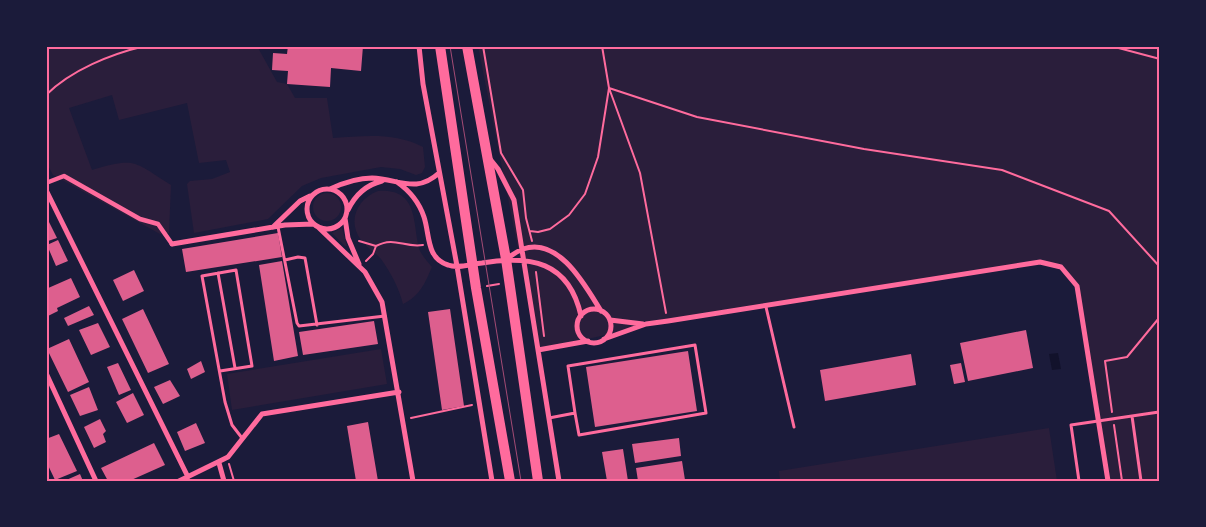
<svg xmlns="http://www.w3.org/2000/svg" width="1206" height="527" viewBox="0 0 1206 527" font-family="'Open Sans',sans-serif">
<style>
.green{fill:#2a1e3b}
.water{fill:#12122b}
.building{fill:#dd5f8e}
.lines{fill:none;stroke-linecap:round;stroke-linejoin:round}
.path{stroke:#ff6b9d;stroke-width:2}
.service{stroke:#ff6b9d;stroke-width:3}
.pedestrian{stroke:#ff6b9d;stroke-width:4.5}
.minor{stroke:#ff6b9d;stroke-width:5}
.primary{stroke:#ff6b9d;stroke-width:10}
.tram{stroke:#a44b75;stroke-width:1}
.neatline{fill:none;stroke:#ff6b9d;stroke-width:2}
</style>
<rect width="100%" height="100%" fill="#1b1b3a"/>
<path class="green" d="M46,46H257L277,82L287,84L295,98H327L333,138C365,136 394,132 423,147L425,167L422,173L416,175L400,169L381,167L321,178L302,186L268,219L194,233L187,184L190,181L212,179L230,172L226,160L199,163L187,103L119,120L112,95L69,108L92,170C136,157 133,161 171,185L169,233L160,234L53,175L46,162Z
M478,46H1160V481H1108L1077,286L1061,267L1040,262L668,321L538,350Z
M378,191C420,188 412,225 420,251C423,257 428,262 432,267C425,283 420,296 403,304C399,288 391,273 381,259C375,252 367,248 361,240C347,221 357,199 378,191Z
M313 207a14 14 0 1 1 28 0a14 14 0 1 1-28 0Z
M342,228L347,246H345L332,233Z
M381,349L387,384L232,410L227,374Z
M1049,428L1057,481H780L779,471Z"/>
<path class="water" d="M1058,353L1061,369L1052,370L1049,354Z"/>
<path class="building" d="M288,46H363L361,71L331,68L330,87L287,84L288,71L272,70L273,53L287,54Z
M46,216L57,238L48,241L46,237Z
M278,233L282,257L186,272L182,249Z
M58,240L68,261L56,266L47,245Z
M282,261L298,356L274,361L259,265Z
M134,270L144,291L123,301L113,280Z
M71,278L80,297L57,308L58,311L46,317V289Z
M89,306L94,315L68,326L64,318Z
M143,309L169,364L148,373L122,319Z
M450,309L464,406L442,410L428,312Z
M374,321L378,344L303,355L299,332Z
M98,323L110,347L91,355L79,330Z
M1026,330L1033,368L968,381L960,343Z
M69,339L89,382L68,392L47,349Z
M688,351L697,411L595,427L586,367Z
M911,354L916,385L825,401L820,370Z
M201,361L205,372L191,379L187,369Z
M118,363L131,390L119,395L107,367Z
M961,363L965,382L954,384L950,365Z
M170,380L180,396L163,404L154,387Z
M89,387L98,410L80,416L70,395Z
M133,393L144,415L127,423L116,402Z
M100,419L106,431L103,434L106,442L94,448L84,427Z
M368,422L378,481H356L347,426Z
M196,423L205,443L185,451L177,432Z
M59,434L77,471L55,480L46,461V439Z
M679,438L681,456L635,463L632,444Z
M154,443L165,465L129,481H108L101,468Z
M623,449L628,481H607L602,452Z
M682,461L685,480L638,481L636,468Z
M80,474L83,481H64Z"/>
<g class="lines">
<path class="path" d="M483,46L501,153L523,190L526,218L532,241
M1111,46L1160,59
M609,88L697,117L864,149L1002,170L1109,211L1160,267
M609,88L640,173L666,313
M46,95C71,70 111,54 145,46
M530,231L538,232L550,229L569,215L585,194L598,157L609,88L602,46
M359,241L376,246
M366,261L373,254L376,246C395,236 403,248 423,245
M536,272L544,336
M487,286L499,284
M1112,412L1105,361L1127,357L1159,318L1160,283
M411,418L472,405
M1114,425L1122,481
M229,464L234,481"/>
<path class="service" d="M278,227L297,323L299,326L385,316
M285,260L298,257L305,258L317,325
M218,273L235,368
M766,307L794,427
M220,371L252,366L236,270L202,276L225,402L232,425L242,438
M1132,416L1141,481
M549,418L575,413L568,366L695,345L706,413L579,435L575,413
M1079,481L1071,425L1159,412L1160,417"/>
<path class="pedestrian" d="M46,183L64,176L140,219L158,224L172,244"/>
<path class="minor" d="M419,46L423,84L457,266L492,481
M490,159L498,169L514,200L559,481
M397,182C410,191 419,202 424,217C430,235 426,258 448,265C458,269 471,264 482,263C530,255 569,261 581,316
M307 209a20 20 0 1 1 40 0a20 20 0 1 1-40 0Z
M330,189C343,183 358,178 372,178C399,179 416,194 439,173
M46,190L188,477
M348,210C355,195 366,185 382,181
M345,218L348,238L359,264
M273,227L300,201L310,196
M318,227L365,272L382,302L413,481
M172,244L285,225L313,224
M506,259C511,256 517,251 523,249C559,236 586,287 601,311
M577 326a17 17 0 1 1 34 0a17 17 0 1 1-34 0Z
M610,320L643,324
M604,339L646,324L668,321L1040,262L1061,267L1077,286L1108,481
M538,350L588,341
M46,373L96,481
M219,463L224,481
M179,481L228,457L262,414L399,392"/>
<path class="primary" d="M440,46L476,288L510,481
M467,46L506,259L538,481"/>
<path class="tram" d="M450,46L521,481"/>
</g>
<rect width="1206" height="527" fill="none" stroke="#1b1b3a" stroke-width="95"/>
<rect x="48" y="48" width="1110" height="432" class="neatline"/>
</svg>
